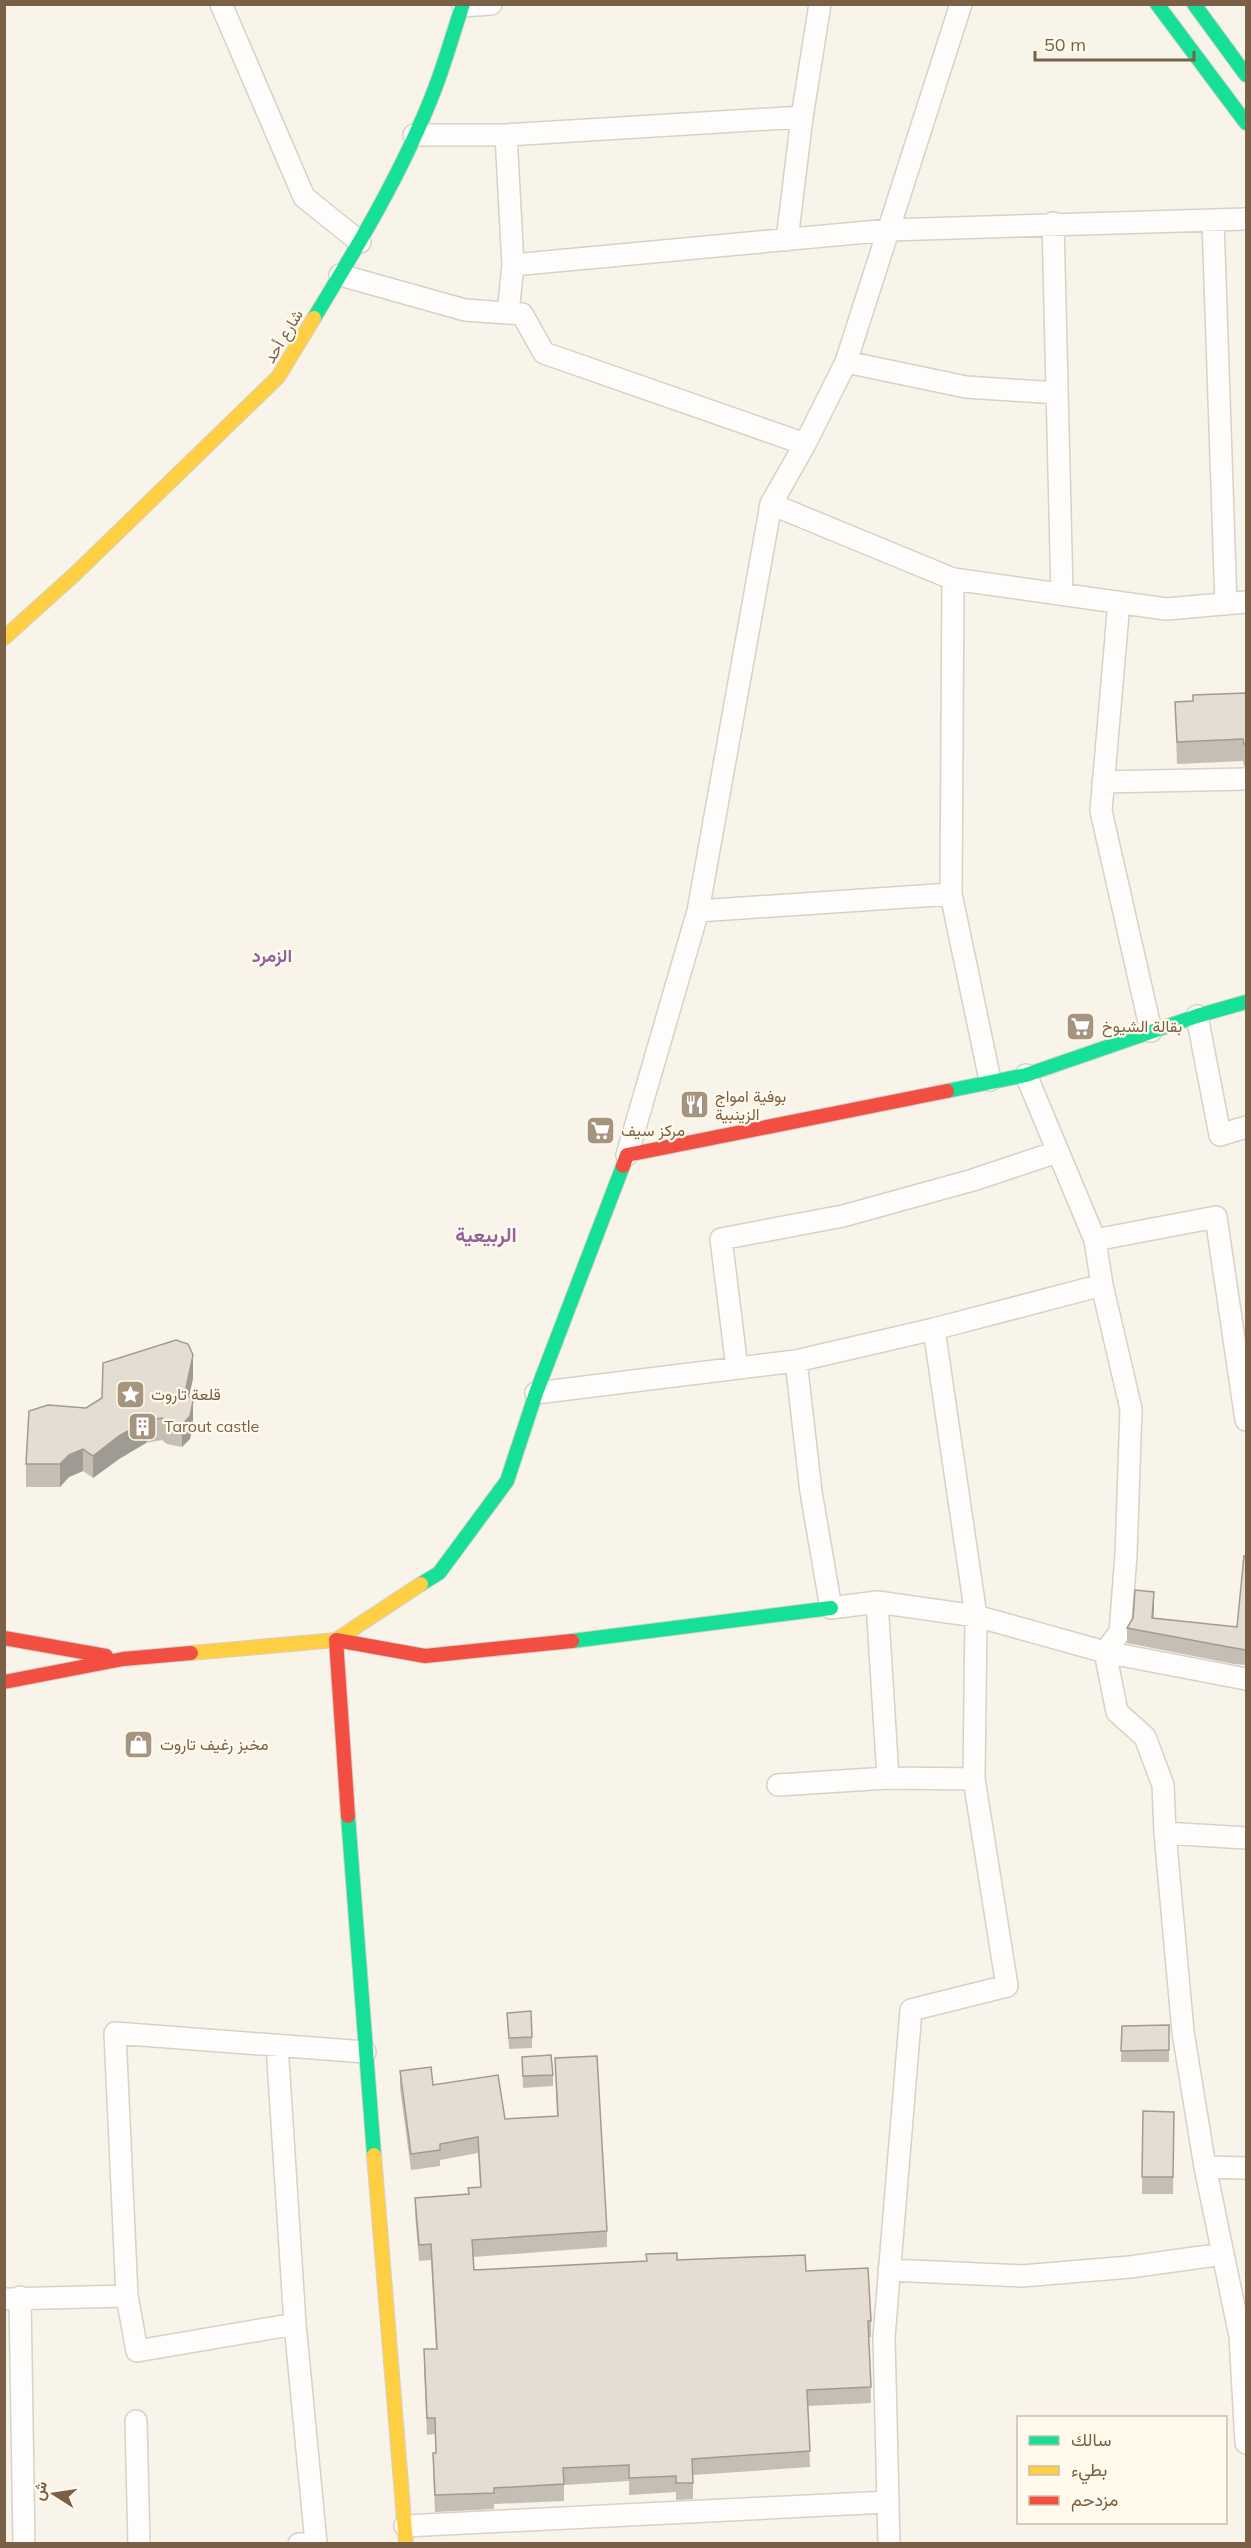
<svg xmlns="http://www.w3.org/2000/svg" width="1251" height="2548" viewBox="0 0 1251 2548" font-family="Mulish,Vazirmatn,sans-serif">
<style>
.lines{fill:none;stroke-linecap:round;stroke-linejoin:round}
.street-casing{stroke:#d7d1c8;stroke-width:24}
.fast-casing{stroke:#d8d1c6;stroke-width:16}
.slow-casing{stroke:#d8d1c6;stroke-width:16}
.jam-casing{stroke:#d8d1c6;stroke-width:16}
.street{stroke:#fefdfc;stroke-width:21}
.fast{stroke:#16e098;stroke-width:14}
.slow{stroke:#ffcf43;stroke-width:14}
.jam{stroke:#f24e42;stroke-width:14}
.wall{fill:#c5beb4}
.shaded-wall{fill:#a09b92}
.building{fill:#e5ddd1;stroke:#a09b92;stroke-width:1.5}
.labels{text-anchor:middle;stroke-width:4.5;stroke-linejoin:round;paint-order:stroke}
.street-label{font-size:16px;fill:#7a6046;stroke:#fffaec}
.poi-label{font-size:16px;fill:#7a6046;stroke:#fffaec;text-anchor:start}
.neighbourhood-label{font-size:18px;font-weight:bold;fill:#92619e;stroke:#fffaec}
.quarter-label{font-size:20px;font-weight:bold;fill:#92619e;stroke:#fffaec}
</style>
<rect width="100%" height="100%" fill="#f8f4ea"/>
<g class="lines">
<defs>
<path id="street" d="M221,4L304,197L360,242
M463,6L491,4
M414,135H506L802,117
M506,135L513,265L889,230L1246,219
M1213,221L1226,604
M1053,223L1062,594
M787,240L802,117L820,4
M340,275L465,310L522,314L544,353L805,444
M508,313L513,265
M846,362L966,387L1057,393
M771,504L953,579L1166,609L1246,602
M953,579L951,894L990,1080
M1119,602L1101,811L1151,1031
M1103,782L1246,779
M698,911L951,894
M1197,1016L1220,1135L1246,1127
M627,1155L698,911L771,504L805,444L846,362L961,4
M1095,1240L1216,1217L1246,1420
M796,1361L811,1492L831,1608L877,1602L888,1778L974,1779L1007,1986L911,2010L884,2337L889,2544
M737,1368L721,1239L843,1216L973,1180L1057,1152
M536,1393L796,1361L934,1329L1102,1285L1095,1240L1026,1075
M877,1602L976,1616L934,1329
M974,1779L976,1616L1105,1652L1120,1632L1126,1555L1131,1409L1102,1285
M778,1785L888,1778
M1165,1833L1163,1785L1145,1737L1117,1712L1105,1652L1246,1679
M1246,1838L1165,1833L1183,2032L1205,2167L1240,2336L1246,2443
M1205,2167L1246,2168
M889,2270L1022,2276L1130,2267L1223,2254
M127,2296L137,2351L295,2324L277,2045
M20,2297L24,2544
M4,2299L127,2296L115,2033L365,2052
M295,2324L316,2543L299,2544
M136,2421L139,2544
M405,2526L887,2502"/>
<path id="fast" d="M1157,4L1246,123
M1194,4L1246,75
M314,318C358,246 403,171 434,91C445,63 453,33 463,4
M947,1091L1026,1075L1197,1016L1246,1002
M421,1584L439,1573L507,1481L536,1393L623,1166
M572,1641L831,1608
M348,1816L374,2155"/>
<path id="slow" d="M4,638L75,574L278,377L314,318
M191,1653L336,1640L421,1584
M374,2155L406,2544"/>
<path id="jam" d="M623,1166L627,1155L947,1091
M4,1638L106,1656
M4,1682L123,1659L191,1653
M348,1816L336,1640L425,1656L572,1641"/>
</defs>
<use href="#street" class="street-casing"/>
<use href="#fast" class="fast-casing"/>
<use href="#slow" class="slow-casing"/>
<use href="#jam" class="jam-casing"/>
<use href="#street" class="street"/>
<use href="#fast" class="fast"/>
<use href="#slow" class="slow"/>
<use href="#jam" class="jam"/>
</g>
<path class="wall" d="M1246,693V766H1244L1243,761L1177,764L1175,702L1193,701Z
M193,1378L189,1397L193,1424L190,1439L182,1447L167,1444L162,1440L146,1443L119,1459L93,1478L83,1471L69,1477L60,1487H26V1464L86,1408Z
M1246,1557V1665L1234,1664L1127,1643V1628L1154,1608L1153,1618L1237,1627Z
M507,2013L532,2037V2048L509,2049Z
M1169,2025V2062H1121L1122,2026Z
M522,2057L553,2075V2086L523,2088Z
M555,2058L607,2231V2247L473,2257L474,2270L677,2260L806,2271L871,2321V2337H869L871,2403L808,2406L810,2467L693,2475V2499L676,2500V2492L629,2495V2481L564,2485V2501L494,2504V2509L435,2512L433,2469V2453H436L435,2434L427,2435L424,2366V2349H436L431,2260L419,2261L415,2214V2198L468,2194L480,2187L478,2153L440,2160V2166L411,2170L400,2088V2071L505,2119L557,2116Z
M1143,2111L1174,2112L1173,2194H1142Z"/>
<path class="shaded-wall" d="M193,1355V1378L185,1415V1393Z
M193,1401V1424L190,1439L182,1447V1425Z
M146,1421V1443L119,1459L93,1478V1456L119,1436Z
M83,1449V1471L69,1477L60,1487V1464L69,1455Z
M1154,1592V1608L1152,1634V1618Z"/>
<path class="building" d="M1246,693V744H1244L1243,739L1177,742L1175,702L1193,701V695Z
M176,1340L188,1344L193,1355L185,1393L193,1401L190,1416L182,1425L167,1422L162,1418L146,1421L119,1436L93,1456L83,1449L69,1455L60,1464H26L29,1411L48,1405L86,1408L102,1398L103,1363Z
M1244,1556L1246,1557V1650L1234,1648L1127,1628L1133,1618L1135,1590L1154,1592L1152,1618L1237,1627Z
M531,2011L532,2037L509,2038L507,2013Z
M1169,2025V2050L1121,2051L1122,2026Z
M551,2055L553,2075L523,2076L522,2057Z
M597,2056L607,2231L472,2240L474,2270L647,2261L646,2254L677,2253V2260L805,2255L806,2271L868,2268L871,2321H868L871,2387L807,2390L810,2451L692,2459L693,2483H676V2476L629,2478V2465L563,2468L564,2484L494,2488V2493L435,2495L433,2453H436L435,2418H427L424,2349H437L431,2244L419,2245L415,2198L469,2194L468,2188L481,2187L478,2137L440,2144V2150L411,2154L400,2071L431,2067L433,2085L498,2075L505,2119L558,2116L555,2058Z
M1143,2111L1174,2112L1173,2177H1142Z"/>
<defs>
<symbol id="supermarket-square" viewBox="-11 -11 22 22"><rect x="-9" y="-9" width="18" height="18" rx="4" fill="#a6947f" stroke="#fffaec"/><path d="M-6-5.5h2.5l.6 2H6L4.5 2H-2.5L-4.4-4H-6ZM-1.5 3.2a1.3 1.3 0 1 0 .1 0ZM3 3.2a1.3 1.3 0 1 0 .1 0Z" fill="#fff"/></symbol>
<symbol id="restaurant-square" viewBox="-11 -11 22 22"><rect x="-9" y="-9" width="18" height="18" rx="4" fill="#a6947f" stroke="#fffaec"/><path d="M-5-6h1v4h1v-4h1v4h1v-4h1v5L-1.5 .5V6h-2V.5L-5-1ZM5-6V6H3V1.5H1.5Q1.5-4 5-6Z" fill="#fff"/></symbol>
<symbol id="sight-square" viewBox="-11 -11 22 22"><rect x="-9" y="-9" width="18" height="18" rx="4" fill="#a6947f" stroke="#fffaec"/><path d="M0-6L1.8-2.2L6-1.7L2.9 1.2L3.7 5.4L0 3.3L-3.7 5.4L-2.9 1.2L-6-1.7L-1.8-2.2Z" fill="#fff"/></symbol>
<symbol id="building-square" viewBox="-11 -11 22 22"><rect x="-9" y="-9" width="18" height="18" rx="4" fill="#a6947f" stroke="#fffaec"/><path d="M-4-6H4V6H1V3H-1V6H-4ZM-2.5-4.3h1.7v1.8h-1.7ZM.8-4.3h1.7v1.8H.8ZM-2.5-1h1.7V.8h-1.7ZM.8-1h1.7V.8H.8Z" fill="#fff"/></symbol>
<symbol id="shop-square" viewBox="-11 -11 22 22"><rect x="-9" y="-9" width="18" height="18" rx="4" fill="#a6947f" stroke="#fffaec"/><path d="M-5-2.5h2.3a2.7 3.5 0 0 1 5.4 0H5L5.5 6h-11ZM-1.5-2.5h3a1.5 2.3 0 0 0-3 0Z" fill="#fff"/></symbol>
</defs>
<g fill-rule="evenodd">
<use href="#supermarket-square" x="1064" y="1010" width="33" height="33"/>
<use href="#restaurant-square" x="678" y="1088" width="33" height="33"/>
<use href="#supermarket-square" x="584" y="1114" width="33" height="33"/>
<use href="#sight-square" x="114" y="1378" width="33" height="33"/>
<use href="#building-square" x="126" y="1410" width="33" height="33"/>
<use href="#shop-square" x="122" y="1728" width="33" height="33"/>
</g>
<g class="labels">
<g class="street-label">
<text transform="translate(283 336) rotate(-59)" y="6">شارع أحد</text>
</g>
<g class="poi-label">
<text x="1102" y="1032">بقالة الشيوخ</text>
<text x="715" y="1102">بوفية امواج<tspan x="715" dy="18">الزينبية</tspan></text>
<text x="621" y="1136">مركز سيف</text>
<text x="151" y="1400">قلعة تاروت</text>
<text x="164" y="1432">Tarout castle</text>
<text x="160" y="1750">مخبز رغيف تاروت</text>
</g>
<g class="neighbourhood-label">
<text x="272" y="962">الزمرد</text>
</g>
<g class="quarter-label">
<text x="486" y="1242">الربيعية</text>
</g>
</g>
<rect width="1251" height="2548" fill="none" stroke="#7a6046" stroke-width="12"/>
<rect x="1017" y="2416" width="210" height="108" fill="#fffaec" stroke="#cabcaa" stroke-width="1.5"/>
<rect x="1029" y="2436" width="30" height="9" fill="#16e098" stroke="#cabcaa" stroke-width="1.5"/>
<text x="1071" y="2446" font-size="18" fill="#7a6046">سالك</text>
<rect x="1029" y="2466" width="30" height="9" fill="#ffcf43" stroke="#cabcaa" stroke-width="1.5"/>
<text x="1071" y="2476" font-size="18" fill="#7a6046">بطيء</text>
<rect x="1029" y="2496" width="30" height="9" fill="#f24e42" stroke="#cabcaa" stroke-width="1.5"/>
<text x="1071" y="2506" font-size="18" fill="#7a6046">مزدحم</text>
<g transform="translate(54 2494) rotate(282)" stroke="#fffaec" stroke-width="4.5" paint-order="stroke">
<path d="M0-4.5L10 22L0 15L-10 22Z" fill="#7a6046"/>
<text y="-9" font-size="16" font-weight="bold" text-anchor="middle" fill="#7a6046">ش</text>
</g>
<path d="M1035 51v9h159v-9" fill="none" stroke="#7a6046" stroke-width="3"/>
<text x="1044" y="51" font-size="18" fill="#7a6046" stroke="#fffaec" stroke-width="4.5" paint-order="stroke">50 m</text>
</svg>
